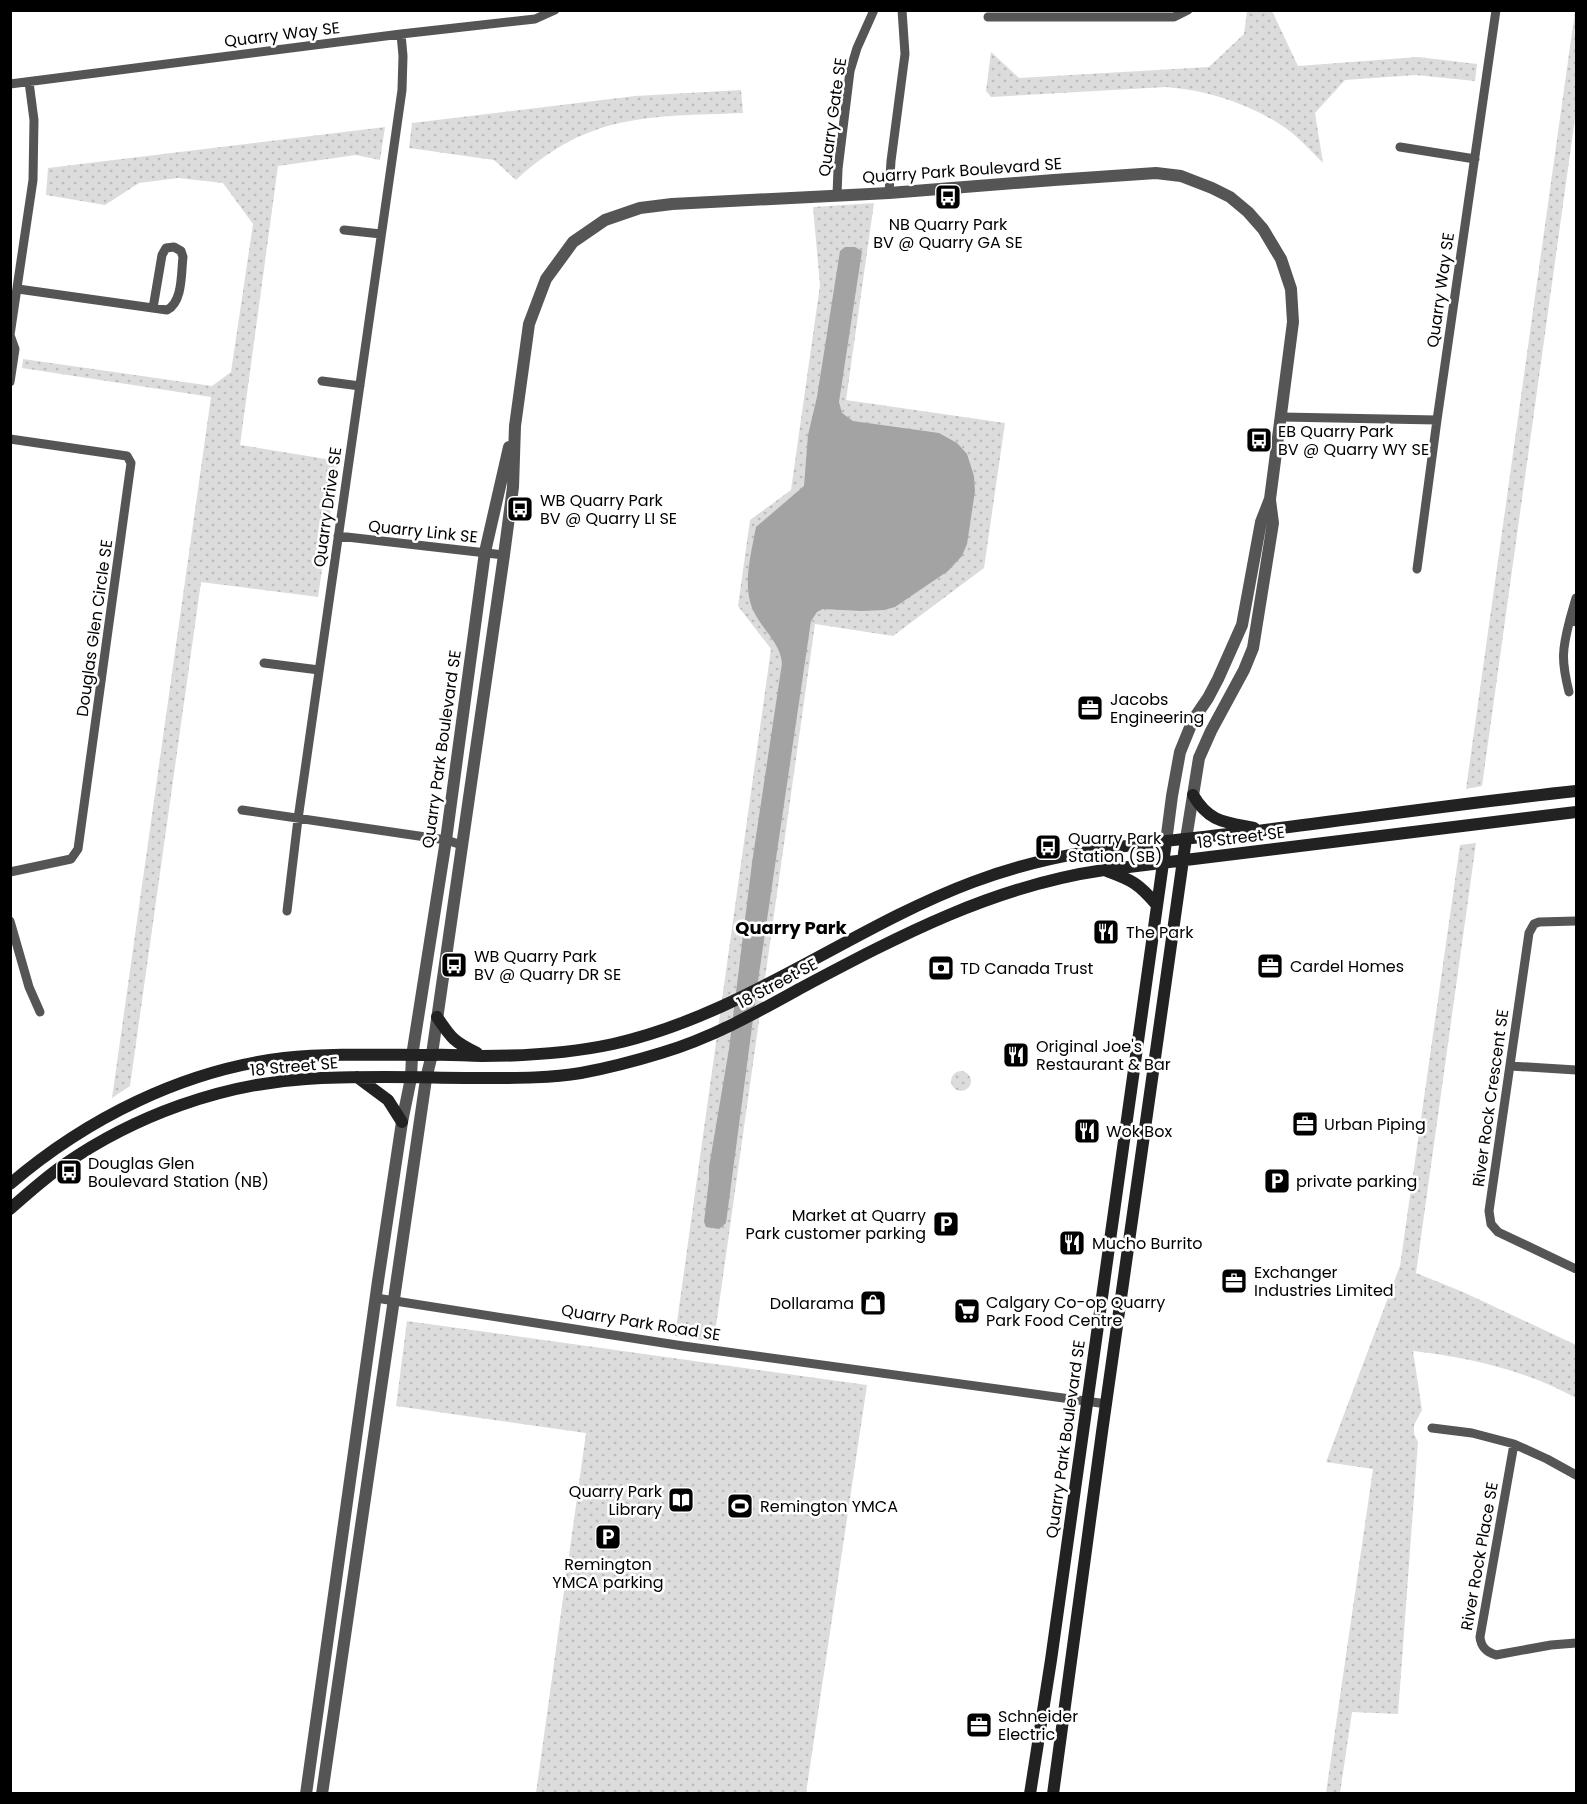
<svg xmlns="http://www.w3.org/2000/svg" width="1587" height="1804" viewBox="0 0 1587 1804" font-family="Poppins,sans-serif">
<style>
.green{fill:url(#green-dots)}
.water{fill:#a3a3a3}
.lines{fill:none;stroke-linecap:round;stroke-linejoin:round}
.minor{stroke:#555;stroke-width:9}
.tertiary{stroke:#555;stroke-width:12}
.secondary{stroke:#222;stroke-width:12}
.labels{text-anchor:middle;stroke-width:5;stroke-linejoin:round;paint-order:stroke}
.street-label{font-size:16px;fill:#000;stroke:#fff}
.poi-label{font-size:16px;fill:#000;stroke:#fff;text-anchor:start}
.neighbourhood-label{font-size:18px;font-weight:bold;fill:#000;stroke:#fff}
</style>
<defs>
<pattern id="green-dots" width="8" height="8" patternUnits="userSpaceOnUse" patternTransform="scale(1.5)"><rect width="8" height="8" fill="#dcdcdc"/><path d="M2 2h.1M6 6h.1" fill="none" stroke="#bbb" stroke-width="1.8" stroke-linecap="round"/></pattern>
</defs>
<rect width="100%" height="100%" fill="#fff"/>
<path class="green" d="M1247,11H1272L1298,66L1418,57L1477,64L1475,81L1416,75L1345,80L1315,113L1323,163C1310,150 1297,135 1281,125C1247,103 1206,90 1166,87L991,97L986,91L991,52L1019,78L1209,67L1244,34Z
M1575,11H1576V111L1482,786L1466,789Z
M741,90L743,113C649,117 590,112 516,180L494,160L409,148L412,123L635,96Z
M385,127L380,160L356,155L278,166L240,445L338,461L318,597L201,582L130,1086L112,1098L211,397L22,368L23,359L212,386L231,372L253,224L223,183L178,178L139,183L105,205L46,195L48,168Z
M874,203L846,400L1005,423L984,568L893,636L815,624L714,1340L707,1341L675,1336L771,649L738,606L750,520L791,490L820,285L813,207Z
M1476,843L1416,1273L1463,1292L1576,1345V1398C1528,1371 1468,1357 1413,1351L1422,1410L1414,1425V1434L1418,1442L1398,1714L1352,1712L1340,1793H1326L1373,1469L1326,1462L1400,1266L1460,845Z
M951 1081a10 10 0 1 1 20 0a10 10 0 1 1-20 0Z
M407,1321L867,1385L806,1793H536L586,1433L396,1406Z"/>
<path class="water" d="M845,247H855L862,251L839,402L842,413L853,421L939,433L957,443L967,454L974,476L975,491L967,544L962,556L948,571L895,607L884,610L862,611L823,609L817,612L811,621L759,974L726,1223L719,1229L706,1227L704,1222L709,1180V1167L729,1049L752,863L782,663C780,643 764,631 755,614C741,588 751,555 756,527L804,486L808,435L817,397L840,251Z"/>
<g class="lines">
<path class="minor" d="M988,17H1174L1188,10
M10,84L401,34L535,19L555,10
M1400,147L1475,159
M889,193L891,161L905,54L902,10
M837,195L838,169L850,71L857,48L874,10
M344,230L381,234
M18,289L167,310C183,302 181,273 183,257L181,251L174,247L166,248L162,255L153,308
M10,335L33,180L34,120L29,82
M10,335L15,349L10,382
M322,381L360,386
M1282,417L1437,420
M10,439L127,456L131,463L78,849L71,859L10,872
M338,536L504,555
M1417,569L1437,420L1496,10
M1576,598L1570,619L1576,622
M264,663L319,670
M1569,692C1561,660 1562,650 1570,619
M242,810L446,840L462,845
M287,911L298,819L402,90L403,56L401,34
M10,921L29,987L40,1012
M1576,921L1539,922L1534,924L1529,933L1489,1211L1491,1224L1498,1232L1576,1269
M1510,1066L1576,1070
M376,1298L683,1346L1107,1404
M1432,1428L1472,1433L1514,1444
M1576,1475L1547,1459L1514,1444L1480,1637C1481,1647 1486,1652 1496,1655L1551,1645L1576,1643"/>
<path class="tertiary" d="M1186,839L1199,758L1211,731L1244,670L1253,648L1273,523L1270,500
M306,1794L378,1281L402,1122L411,1078L412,1056L446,840L485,552L509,447
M322,1794L426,1079L432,1054L504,555L513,487L515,426L529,324L546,279L573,242L605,220L640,208L672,204L889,193L1054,180L1156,173L1181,176L1212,188L1230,197L1248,212L1263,229L1281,259L1291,289L1293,322L1270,499L1261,522L1242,625L1218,679L1208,698L1193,720L1180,752L1172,796L1166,842"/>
<path class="secondary" d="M1193,795C1209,822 1224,822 1254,828
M1107,871C1132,880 1139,884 1156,904
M437,1017C451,1038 454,1042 477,1053
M357,1077L388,1100L402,1122
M10,1184C86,1119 183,1070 284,1058C333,1053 383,1055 432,1055C449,1054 465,1056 482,1056C525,1056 571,1053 613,1044C743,1015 850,928 973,882C1067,846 1167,842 1265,830C1369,817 1472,802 1576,791
M10,1209C28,1193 46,1177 65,1164C134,1116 222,1084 306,1079C366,1075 427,1078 488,1078C519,1078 551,1078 581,1073C608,1068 635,1061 661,1053C711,1038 754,1014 799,989C897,937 992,886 1104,870L1576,812
M1030,1794L1051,1660L1166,842
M1053,1794L1102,1432L1186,839"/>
</g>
<defs>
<symbol id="bus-square" viewBox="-11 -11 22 22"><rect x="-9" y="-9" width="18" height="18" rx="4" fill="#000" stroke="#fff"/><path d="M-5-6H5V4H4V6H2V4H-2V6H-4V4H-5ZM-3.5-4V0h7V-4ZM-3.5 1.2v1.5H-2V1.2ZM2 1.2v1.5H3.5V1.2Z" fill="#fff"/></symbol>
<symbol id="office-square" viewBox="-11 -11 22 22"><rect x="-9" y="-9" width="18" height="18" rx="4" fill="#000" stroke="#fff"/><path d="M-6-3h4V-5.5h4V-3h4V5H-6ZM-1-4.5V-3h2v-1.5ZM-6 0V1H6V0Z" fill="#fff"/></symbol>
<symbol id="restaurant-square" viewBox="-11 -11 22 22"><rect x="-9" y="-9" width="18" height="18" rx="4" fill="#000" stroke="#fff"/><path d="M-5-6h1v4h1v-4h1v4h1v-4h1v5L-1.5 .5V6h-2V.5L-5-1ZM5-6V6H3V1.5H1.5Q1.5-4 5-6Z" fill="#fff"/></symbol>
<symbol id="bank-square" viewBox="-11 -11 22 22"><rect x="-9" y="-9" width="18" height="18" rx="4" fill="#000" stroke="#fff"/><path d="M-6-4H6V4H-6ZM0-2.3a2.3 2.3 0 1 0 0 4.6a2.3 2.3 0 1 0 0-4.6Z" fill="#fff"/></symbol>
<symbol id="parking-square" viewBox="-11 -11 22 22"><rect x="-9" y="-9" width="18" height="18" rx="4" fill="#000" stroke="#fff"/><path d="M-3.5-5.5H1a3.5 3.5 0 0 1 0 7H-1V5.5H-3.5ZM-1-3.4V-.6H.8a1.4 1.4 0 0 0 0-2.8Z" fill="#fff"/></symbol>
<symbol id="shop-square" viewBox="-11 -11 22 22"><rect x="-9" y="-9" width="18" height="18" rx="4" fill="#000" stroke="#fff"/><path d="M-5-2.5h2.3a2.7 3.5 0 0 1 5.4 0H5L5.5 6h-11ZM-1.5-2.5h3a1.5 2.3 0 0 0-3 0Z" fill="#fff"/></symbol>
<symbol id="supermarket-square" viewBox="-11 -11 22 22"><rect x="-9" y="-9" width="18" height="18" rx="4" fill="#000" stroke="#fff"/><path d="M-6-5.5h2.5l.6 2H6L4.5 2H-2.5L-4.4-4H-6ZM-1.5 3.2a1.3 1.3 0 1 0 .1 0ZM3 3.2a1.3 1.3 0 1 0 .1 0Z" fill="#fff"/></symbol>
<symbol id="library-square" viewBox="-11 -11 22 22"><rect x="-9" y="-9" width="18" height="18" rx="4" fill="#000" stroke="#fff"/><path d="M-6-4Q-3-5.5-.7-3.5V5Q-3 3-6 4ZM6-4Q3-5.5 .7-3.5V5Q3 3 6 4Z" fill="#fff"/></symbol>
<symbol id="stadium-square" viewBox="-11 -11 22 22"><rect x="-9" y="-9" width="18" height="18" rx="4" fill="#000" stroke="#fff"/><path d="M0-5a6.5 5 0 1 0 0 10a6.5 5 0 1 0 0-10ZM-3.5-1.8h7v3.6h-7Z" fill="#fff"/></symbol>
</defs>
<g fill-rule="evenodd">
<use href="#bus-square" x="933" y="182" width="30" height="30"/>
<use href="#bus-square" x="1244" y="425" width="30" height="30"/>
<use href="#bus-square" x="505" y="494" width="30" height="30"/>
<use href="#office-square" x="1075" y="693" width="30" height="30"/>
<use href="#bus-square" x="1033" y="832" width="30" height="30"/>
<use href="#restaurant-square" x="1091" y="917" width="30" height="30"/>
<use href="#bus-square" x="439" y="950" width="30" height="30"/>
<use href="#office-square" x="1255" y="951" width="30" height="30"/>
<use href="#bank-square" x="926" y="953" width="30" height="30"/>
<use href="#restaurant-square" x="1001" y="1040" width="30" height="30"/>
<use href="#office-square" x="1290" y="1109" width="30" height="30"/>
<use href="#restaurant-square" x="1072" y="1116" width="30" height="30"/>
<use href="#bus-square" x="54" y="1157" width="30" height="30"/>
<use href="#parking-square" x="1262" y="1166" width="30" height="30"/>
<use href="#parking-square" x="931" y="1209" width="30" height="30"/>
<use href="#restaurant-square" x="1057" y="1228" width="30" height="30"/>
<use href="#office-square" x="1219" y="1266" width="30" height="30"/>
<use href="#shop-square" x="858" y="1288" width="30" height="30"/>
<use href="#supermarket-square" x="952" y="1296" width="30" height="30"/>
<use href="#library-square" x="666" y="1485" width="30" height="30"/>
<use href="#stadium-square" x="725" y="1491" width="30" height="30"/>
<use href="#parking-square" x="593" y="1522" width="30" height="30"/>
<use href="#office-square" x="964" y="1710" width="30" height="30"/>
</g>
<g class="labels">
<g class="street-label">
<text transform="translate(282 34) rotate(-7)" y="6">Quarry Way SE</text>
<text transform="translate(832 117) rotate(-82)" y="6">Quarry Gate SE</text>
<text transform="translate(962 170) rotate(-4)" y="6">Quarry Park Boulevard SE</text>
<text transform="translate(1440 290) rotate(-82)" y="6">Quarry Way SE</text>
<text transform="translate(327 507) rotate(-82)" y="6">Quarry Drive SE</text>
<text transform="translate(423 531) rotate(6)" y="6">Quarry Link SE</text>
<text transform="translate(94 628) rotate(-82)" y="6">Douglas Glen Circle SE</text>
<text transform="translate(441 749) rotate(-82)" y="6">Quarry Park Boulevard SE</text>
<text transform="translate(1241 837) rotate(-7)" y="6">18 Street SE</text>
<text transform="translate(777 983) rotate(-28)" y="6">18 Street SE</text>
<text transform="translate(294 1066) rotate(-5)" y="6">18 Street SE</text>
<text transform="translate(1490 1098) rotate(-82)" y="6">River Rock Crescent SE</text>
<text transform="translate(641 1322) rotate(9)" y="6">Quarry Park Road SE</text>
<text transform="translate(1065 1439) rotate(-82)" y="6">Quarry Park Boulevard SE</text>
<text transform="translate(1479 1556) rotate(-80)" y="6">River Rock Place SE</text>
</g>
<g class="poi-label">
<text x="948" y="230" text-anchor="middle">NB Quarry Park<tspan x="948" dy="18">BV @ Quarry GA SE</tspan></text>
<text x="1278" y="437">EB Quarry Park<tspan x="1278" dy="18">BV @ Quarry WY SE</tspan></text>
<text x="540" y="506">WB Quarry Park<tspan x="540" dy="18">BV @ Quarry LI SE</tspan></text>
<text x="1110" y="705">Jacobs<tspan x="1110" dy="18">Engineering</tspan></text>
<text x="1068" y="844">Quarry Park<tspan x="1068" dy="18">Station (SB)</tspan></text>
<text x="1126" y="938">The Park</text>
<text x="474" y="962">WB Quarry Park<tspan x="474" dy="18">BV @ Quarry DR SE</tspan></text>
<text x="1290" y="972">Cardel Homes</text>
<text x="960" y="974">TD Canada Trust</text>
<text x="1036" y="1052">Original Joe's<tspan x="1036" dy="18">Restaurant &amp; Bar</tspan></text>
<text x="1324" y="1130">Urban Piping</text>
<text x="1106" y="1137">Wok Box</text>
<text x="88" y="1169">Douglas Glen<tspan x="88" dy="18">Boulevard Station (NB)</tspan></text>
<text x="1296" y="1187">private parking</text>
<text x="926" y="1221" text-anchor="end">Market at Quarry<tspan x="926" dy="18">Park customer parking</tspan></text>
<text x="1092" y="1249">Mucho Burrito</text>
<text x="1254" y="1278">Exchanger<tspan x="1254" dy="18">Industries Limited</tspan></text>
<text x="986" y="1308">Calgary Co-op Quarry<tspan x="986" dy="18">Park Food Centre</tspan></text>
<text x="854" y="1309" text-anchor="end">Dollarama</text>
<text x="662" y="1497" text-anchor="end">Quarry Park<tspan x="662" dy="18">Library</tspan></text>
<text x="760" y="1512">Remington YMCA</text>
<text x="608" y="1570" text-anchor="middle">Remington<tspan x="608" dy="18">YMCA parking</tspan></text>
<text x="998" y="1722">Schneider<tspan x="998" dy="18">Electric</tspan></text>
</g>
<g class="neighbourhood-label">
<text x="791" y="934">Quarry Park</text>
</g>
</g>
<rect width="1587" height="1804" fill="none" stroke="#000000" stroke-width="24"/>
</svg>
